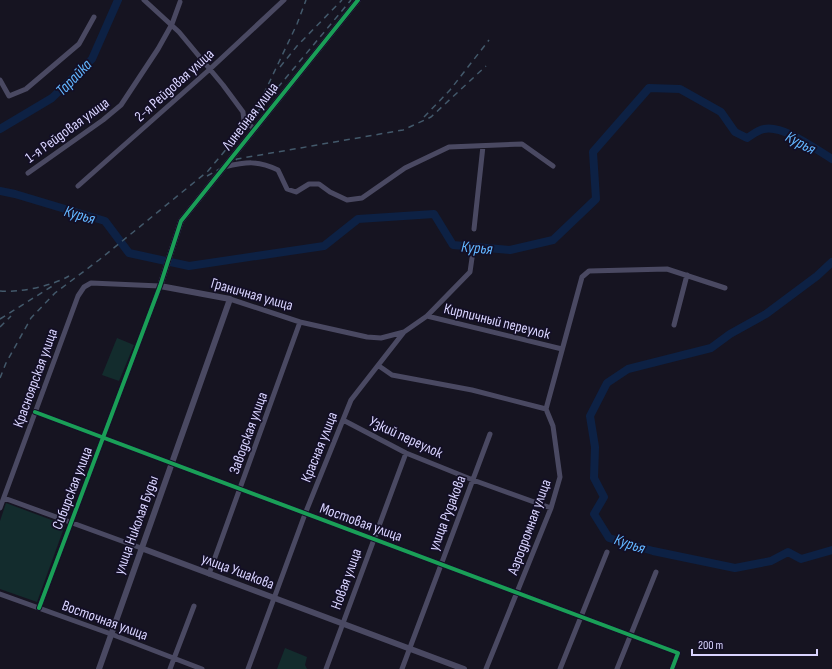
<svg xmlns="http://www.w3.org/2000/svg" width="832" height="669" viewBox="0 0 832 669" font-family="'Sofia Sans Condensed',sans-serif">
<style>
.green{fill:#132c2d}
.lines{fill:none;stroke-linecap:round;stroke-linejoin:round}
.river{stroke:#0d2144;stroke-width:8}
.minor{stroke:#4a4962;stroke-width:5}
.tertiary{stroke:#4a4962;stroke-width:6}
.rail{stroke:#43596b;stroke-width:1.5;stroke-dasharray:6 5;stroke-linecap:butt}
.cycleway-casing{stroke:#130f26;stroke-width:6}
.cycleway{stroke:#1a9f57;stroke-width:4}
.labels{text-anchor:middle;stroke-width:3.5;stroke-linejoin:round;paint-order:stroke}
.street-label{font-size:15px;fill:#d9d4ff;stroke:#130f26}
.water-label{font-size:16px;font-style:italic;fill:#62b6ff;stroke:#130f26}
</style>
<rect width="100%" height="100%" fill="#161421"/>
<path class="green" d="M117,338L134,345L119,381L102,375Z
M6,503L65,525L37,602L0,589V521Z
M285,648L307,657L305,665L307,669H277Z"/>
<g class="lines">
<path class="river" d="M0,129L52,98L92,59L118,0
M0,191L15,194L105,221L129,253L189,266L324,246L358,219L434,214L453,245L510,250L553,240L596,199L593,152L649,88L680,89L721,112L735,132L747,138C752,135 758,130 764,129C784,125 815,149 832,159
M832,262L817,276L766,314L730,334L711,348L628,369L607,383L590,416L595,447L594,478L604,497L594,514L609,538L653,551L735,568L771,561L788,552L801,559L832,550"/>
<path class="minor" d="M144,0L179,32L223,85L243,112L244,121L255,129
M0,80L9,96L26,89L79,44L94,17
M224,167C246,162 257,160 278,170L287,189L296,192L309,184H319L330,192L347,200L362,198L405,168L449,147L522,144L553,166
M28,173L103,120L121,105L158,49L172,24L180,2
M78,186L210,69L284,0
M474,229L483,146
M230,299L300,322L367,337L381,338L404,332
M427,316L562,349
M674,325L687,275
M379,366L392,375L472,390L546,409
M35,412L678,653L672,669
M343,420L406,453L473,480L551,508
M4,498L141,548
M0,508L78,296L84,287L91,283L160,286L39,608
M209,574L300,322
M0,594L111,634L202,669
M170,669L194,606
M248,669L305,514L351,400L404,332L427,316L470,272L472,258
M326,669L406,453
M402,669L490,434
M486,669L551,508L560,477L553,426L546,409L582,277L589,271L667,269L725,288
M560,669L607,552
M617,669L656,572"/>
<path class="tertiary" d="M141,548L464,669
M99,669L230,299L160,286L181,221L358,0"/>
<path class="rail" d="M280,67L297,46L342,0
M259,104L297,24L306,0
M424,117L450,90L489,40
M207,176L237,159L403,130L431,117L486,66
M0,291C19,293 52,286 69,276
M0,319L54,285
M0,327L11,316
M0,378L6,363L31,318L55,293L99,260L208,171L351,0"/>
<defs>
<path id="cycleway" d="M35,412L678,653L672,669
M39,608L160,286L181,221L358,0"/>
</defs>
<use href="#cycleway" class="cycleway-casing"/>
<use href="#cycleway" class="cycleway"/>
</g>
<g class="labels">
<g class="street-label">
<text transform="translate(174 85) rotate(-42)" y="5">2-я Рейдовая улица</text>
<text transform="translate(250 116) rotate(-52)" y="5">Линейная улица</text>
<text transform="translate(67 130) rotate(-36)" y="5">1-я Рейдовая улица</text>
<text transform="translate(252 294) rotate(16)" y="5">Граничная улица</text>
<text transform="translate(497 321) rotate(14)" y="5">Кирпичный переулок</text>
<text transform="translate(35 378) rotate(-70)" y="5">Красноярская улица</text>
<text transform="translate(248 433) rotate(-70)" y="5">Заводская улица</text>
<text transform="translate(406 437) rotate(25)" y="5">Узкий переулок</text>
<text transform="translate(319 447) rotate(-68)" y="5">Красная улица</text>
<text transform="translate(72 488) rotate(-69)" y="5">Сибирская улица</text>
<text transform="translate(447 513) rotate(-69)" y="5">улица Рудакова</text>
<text transform="translate(361 522) rotate(20)" y="5">Мостовая улица</text>
<text transform="translate(136 525) rotate(-70)" y="5">улица Николая Буды</text>
<text transform="translate(529 527) rotate(-70)" y="5">Аэродромная улица</text>
<text transform="translate(238 571) rotate(21)" y="5">улица Ушакова</text>
<text transform="translate(346 579) rotate(-70)" y="5">Новая улица</text>
<text transform="translate(105 620) rotate(20)" y="5">Восточная улица</text>
</g>
<g class="water-label">
<text transform="translate(73 77) rotate(-46)" y="6">Тарайка</text>
<text transform="translate(801 142) rotate(28)" y="6">Курья</text>
<text transform="translate(80 214) rotate(16)" y="6">Курья</text>
<text transform="translate(477 247) rotate(5)" y="6">Курья</text>
<text transform="translate(630 543) rotate(19)" y="6">Курья</text>
</g>
</g>
<path d="M692 649v6h125v-6" fill="none" stroke="#d9d4ff" stroke-width="2"/>
<text x="698" y="649" font-size="12" fill="#d9d4ff" stroke="#130f26" stroke-width="3" paint-order="stroke">200 m</text>
</svg>
